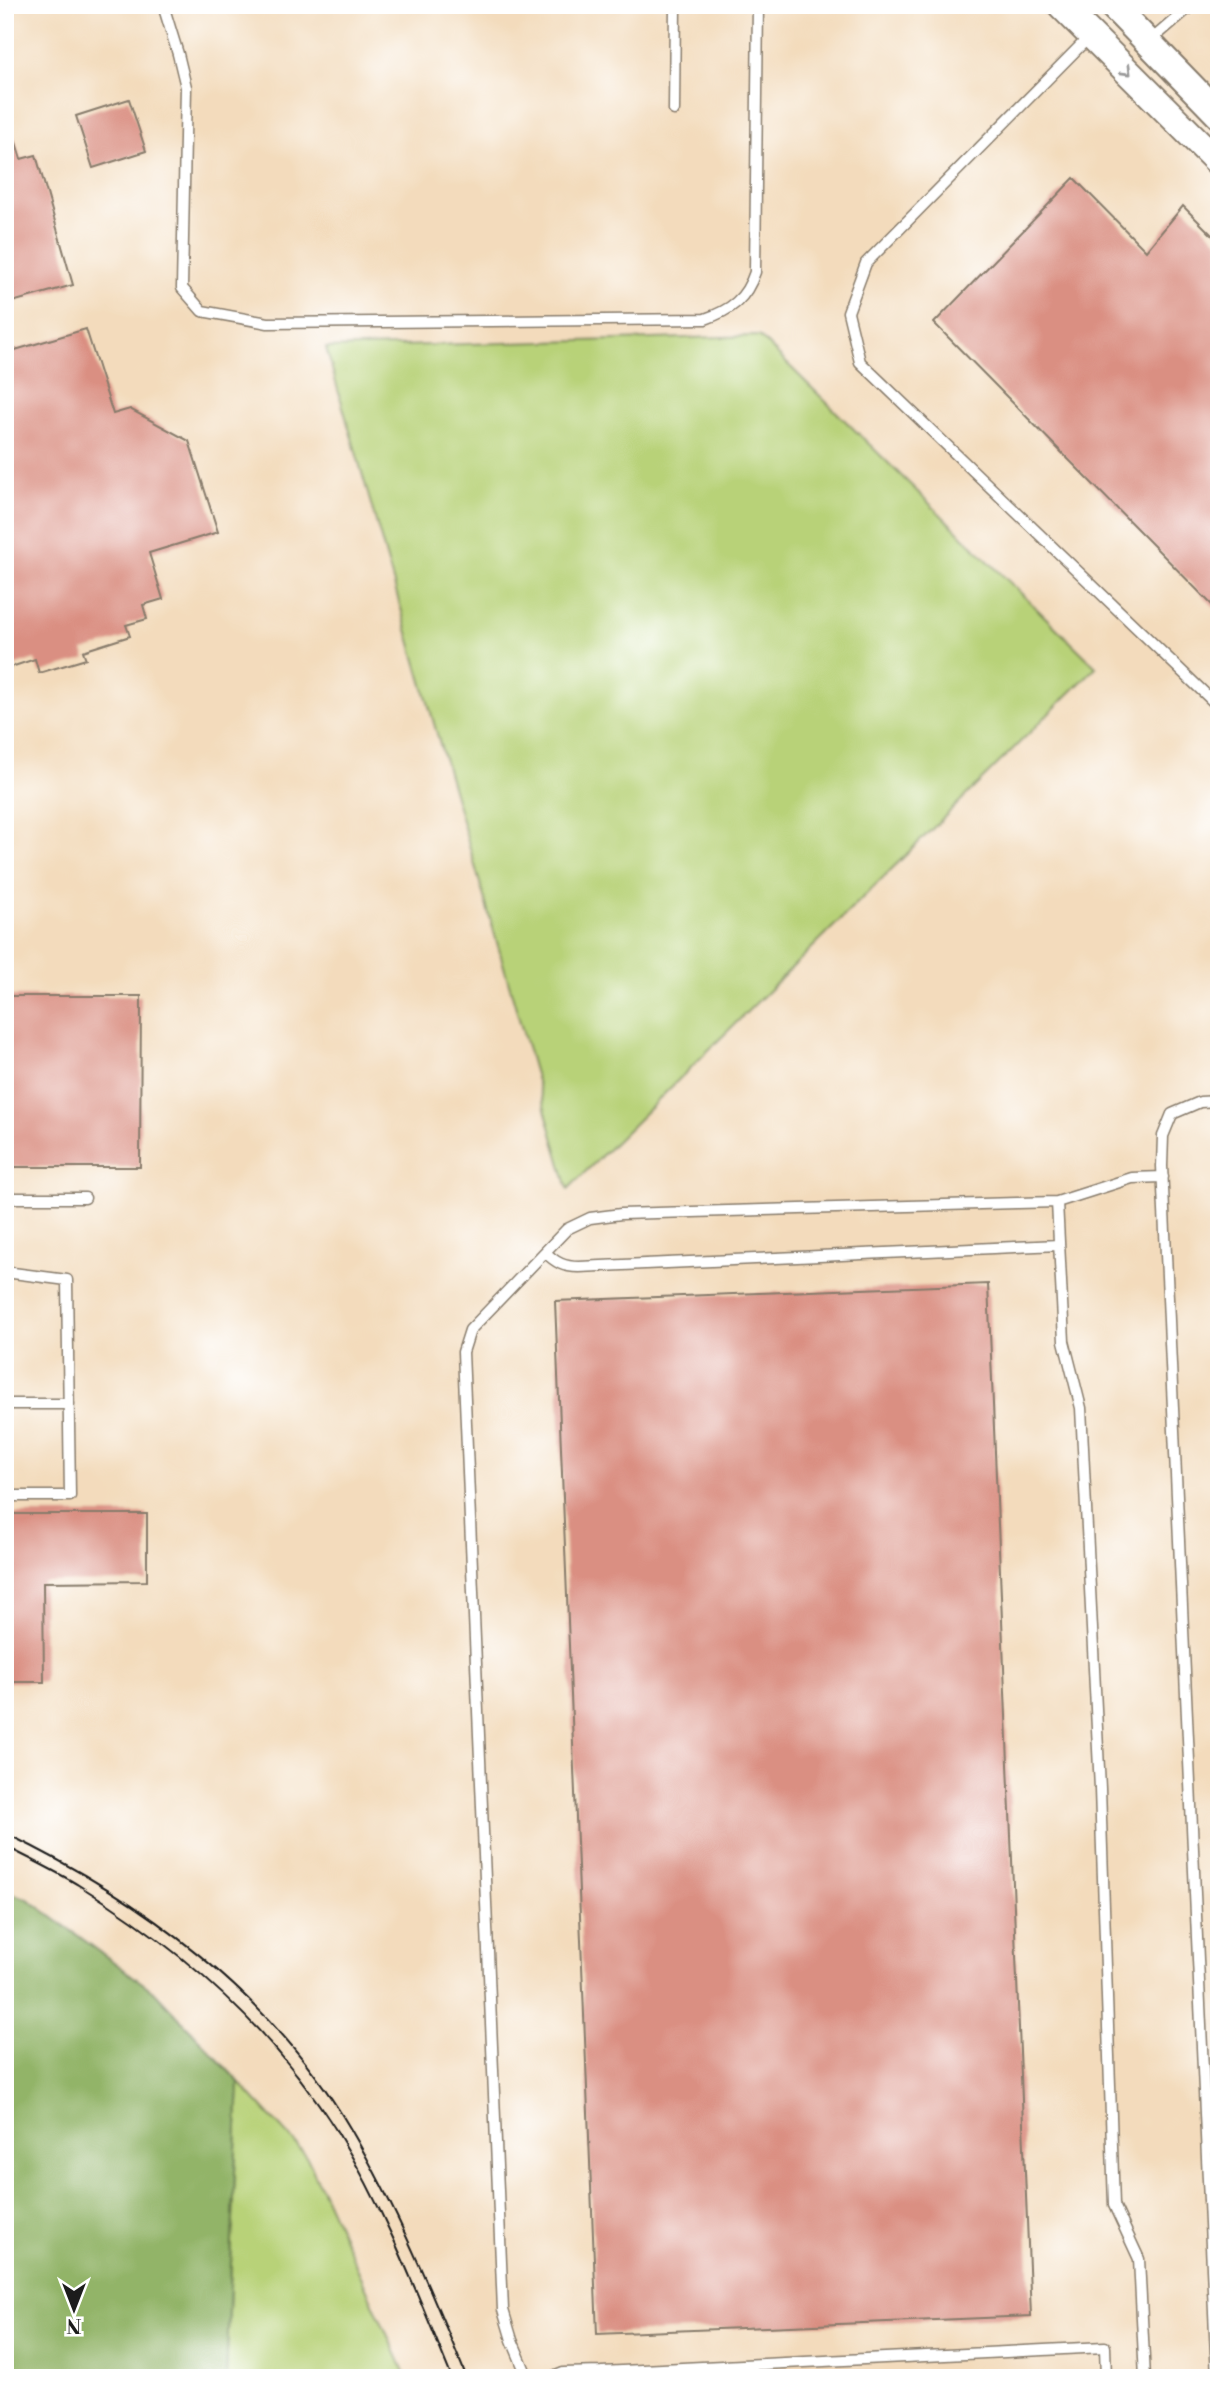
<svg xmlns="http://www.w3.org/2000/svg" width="1224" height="2383" viewBox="0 0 1224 2383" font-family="'Libre Bodoni',serif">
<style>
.green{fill:#b8d278;stroke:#6a774a;stroke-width:2}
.forest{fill:#92b468;stroke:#576842;stroke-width:2}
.building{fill:#da8f82}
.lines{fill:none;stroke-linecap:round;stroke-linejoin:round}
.lane-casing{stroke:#887c6c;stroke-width:13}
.secondary-casing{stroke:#887c6c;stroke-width:30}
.lane{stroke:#fff;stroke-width:10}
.secondary{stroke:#fff;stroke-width:26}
.tram{stroke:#1c1c1c;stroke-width:2}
.oneway{stroke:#999}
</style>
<rect width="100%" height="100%" fill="#fff"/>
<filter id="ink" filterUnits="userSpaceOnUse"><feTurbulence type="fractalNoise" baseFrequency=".0143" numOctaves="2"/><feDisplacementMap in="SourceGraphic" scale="14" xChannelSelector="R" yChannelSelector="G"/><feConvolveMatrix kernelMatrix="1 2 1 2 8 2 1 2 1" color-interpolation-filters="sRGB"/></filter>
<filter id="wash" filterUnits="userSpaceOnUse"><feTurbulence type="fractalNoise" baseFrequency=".00686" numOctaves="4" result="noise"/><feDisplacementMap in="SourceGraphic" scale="28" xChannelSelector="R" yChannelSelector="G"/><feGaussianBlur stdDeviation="1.57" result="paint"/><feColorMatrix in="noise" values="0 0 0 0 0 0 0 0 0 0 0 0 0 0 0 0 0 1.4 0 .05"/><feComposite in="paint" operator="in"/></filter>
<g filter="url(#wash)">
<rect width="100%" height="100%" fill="#f3dbbc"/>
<path class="green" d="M759,336L1096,667L568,1189L326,348Z
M239,2082L306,2155L407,2378H226Z"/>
<path class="forest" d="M5,1891L28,1899L156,1993L239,2082L226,2378H5Z"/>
<g id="blocks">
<path class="building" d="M129,99L146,151L93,168L76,116Z
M11,126L21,159L36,155L73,285L5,304V128Z
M1074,178L1146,251L1183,206L1219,242V612L934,323Z
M86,329L113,414L130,409L189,441L218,532L149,553L163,599L143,605L147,619L126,625L130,636L83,651L86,659L39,673L35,659L5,669V353Z
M5,996H141L140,1167H5Z
M988,1284L1031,2316L597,2334L555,1301Z
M5,1514H147V1581L43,1582L44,1682H5Z"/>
</g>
</g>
<g filter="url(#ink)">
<use href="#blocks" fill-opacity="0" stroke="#887c6c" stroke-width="2"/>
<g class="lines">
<defs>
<path id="lane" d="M163,5L178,54L186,87L182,288L202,311L268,323L705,319C731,310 746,299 755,272L758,5
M1090,36L866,263L848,312L860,362L1219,707
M1149,42L1192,5
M674,110L675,5
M5,1198H85
M545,1252C556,1263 564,1267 579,1267L1059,1245
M5,1272L67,1280L70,1496H5
M5,1404H69
M528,2378L512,2340L503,2310L463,1352L470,1330L567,1229L590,1218L621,1214L1057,1202
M551,2378L563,2373L602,2372
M603,2378L602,2372L1105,2347L1106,2378
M1145,2378L1139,2259L1114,2205L1100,1789L1081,1408L1064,1341L1057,1202L1132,1178L1163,1177
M1217,2378L1162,1166L1163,1136L1172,1114L1200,1102L1219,1101"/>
<path id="secondary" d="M1061,5L1219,163
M1112,5L1219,115"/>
</defs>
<use href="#lane" class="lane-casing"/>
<use href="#secondary" class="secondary-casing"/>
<use href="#lane" class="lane"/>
<use href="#secondary" class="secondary"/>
<path class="tram" d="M5,1833C141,1898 273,1996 350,2128C397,2208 432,2293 467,2378
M5,1846C30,1859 56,1871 80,1886C182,1949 274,2031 338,2133C385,2210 418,2295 452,2378"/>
</g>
<defs><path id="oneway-chevron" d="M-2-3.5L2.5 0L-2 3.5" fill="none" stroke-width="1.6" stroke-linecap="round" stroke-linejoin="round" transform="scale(1.75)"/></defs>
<use class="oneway" href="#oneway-chevron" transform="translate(1127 71) rotate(45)"/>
</g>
<rect width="1224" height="2383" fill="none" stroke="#fff" stroke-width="28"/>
<g transform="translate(74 2309) rotate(180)" stroke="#ffffff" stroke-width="5" paint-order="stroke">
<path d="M0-5L12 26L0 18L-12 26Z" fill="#1c1c1c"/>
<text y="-10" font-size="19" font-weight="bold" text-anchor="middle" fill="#1c1c1c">N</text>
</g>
</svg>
